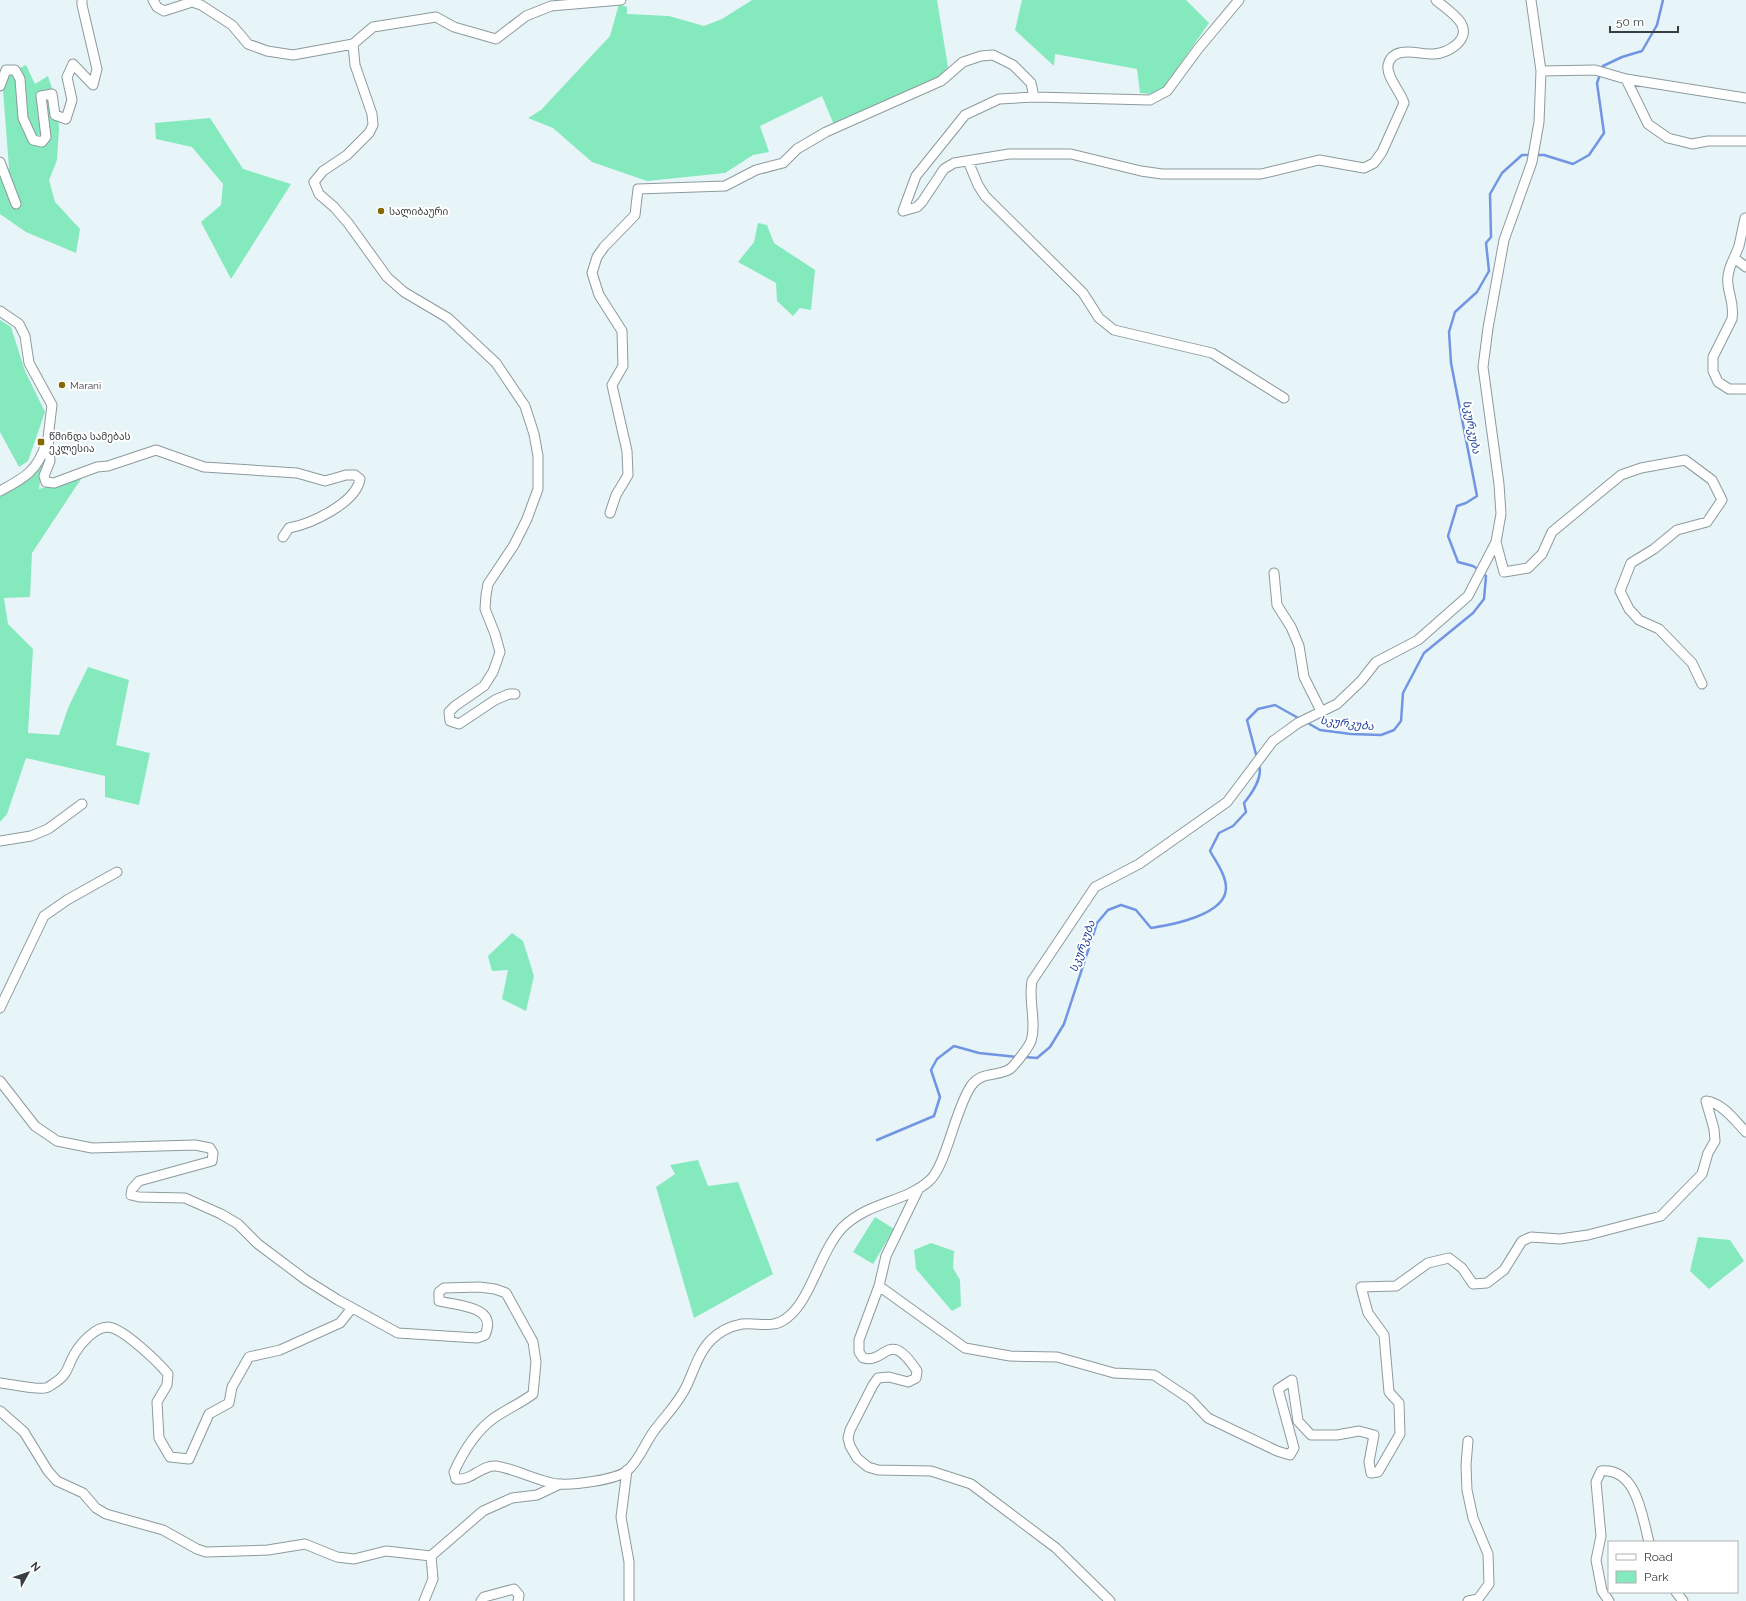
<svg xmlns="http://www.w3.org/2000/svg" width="1746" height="1601" viewBox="0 0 1746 1601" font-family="Raleway,'Noto Sans Georgian',sans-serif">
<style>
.green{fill:#84e9bd}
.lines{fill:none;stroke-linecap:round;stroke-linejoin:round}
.stream{stroke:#7295e3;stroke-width:2.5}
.street-casing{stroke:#8d9a9e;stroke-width:11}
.street{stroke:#fff;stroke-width:9}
.poi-dot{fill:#866904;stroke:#fff;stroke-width:1.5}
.labels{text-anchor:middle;stroke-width:4;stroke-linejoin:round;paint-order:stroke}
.poi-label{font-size:10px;fill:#393e40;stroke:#fff;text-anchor:start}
.water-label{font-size:11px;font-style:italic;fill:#1d3e98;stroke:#fff}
</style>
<rect width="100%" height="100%" fill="#e7f5f9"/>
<path class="green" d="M752,0H937L948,67L939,78L834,125L822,96L760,126L769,152L753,155L725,173L647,181L592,162L553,128L528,118L541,110L610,36L619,4L627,7V14L669,16L704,26L722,19Z
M1022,0H1186L1209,23L1162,90L1152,94L1140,93L1137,69L1055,54L1054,66L1015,30Z
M26,65L35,84L48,76L58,107L59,128L57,160L49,180L55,202L80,229L76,253L26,232L0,214V168H9L3,90L9,74Z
M210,118L243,169L291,184L231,279L201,222L221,205L223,184L192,147L156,139L155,123Z
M758,223L767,225L774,243L815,270L811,310L800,308L793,316L777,301L776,283L738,262L754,242Z
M0,320L11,327L25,371L45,412L28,461L19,467L0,432Z
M43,460L39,489L83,476L32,553L30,597L4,598L8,624L33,649L28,733L59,735L68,708L88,667L129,680L116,745L150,753L139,805L105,797V776L26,758L7,814L0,822V496L22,483Z
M512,933L523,941L534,976L526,1011L502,999L508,970L492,971L488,956Z
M698,1160L708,1186L738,1182L773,1274L694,1318L656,1187L675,1174L670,1165Z
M875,1217L894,1229L873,1264L853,1252Z
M1698,1237L1730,1240L1744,1261L1709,1289L1690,1271Z
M931,1243L954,1251L953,1268L960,1280L961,1306L952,1311L916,1269L914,1250Z"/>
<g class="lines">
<path class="stream" d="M1536,155H1544L1573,164L1589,155L1604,133L1597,83L1603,66L1622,57L1642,51L1657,25L1663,0
M1479,570L1473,566L1458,562L1448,536L1457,506L1466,503L1477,496L1451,363L1449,332L1455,312L1477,292L1489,271L1486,243L1491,237L1490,194L1502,173L1522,155H1531
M1306,722L1320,730L1351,734L1381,735L1394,730L1401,721L1403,693L1424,653L1473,613L1484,599L1486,576L1483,574
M1257,758L1247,720L1258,709L1275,705L1300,719
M1024,1057L1037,1058L1050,1047L1064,1024L1097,923L1108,910L1121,905L1136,910L1151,928C1171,925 1226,915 1226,888C1226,875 1216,862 1210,851L1219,833L1233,826L1246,812L1244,803C1252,793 1263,778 1259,765
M877,1140L934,1116L940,1097L931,1070L937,1059L954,1046L979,1053L1017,1057"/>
<defs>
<path id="street" d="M153,0L157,7L164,11L192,2L201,5L232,25L248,44L267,51L293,55L353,44L373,27L436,17L454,27L496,39L526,16L551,6L621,0
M353,44L355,65L372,114L373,125L369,133L347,155L323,171L314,182L319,194L334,207L348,223L387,277L404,292L448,318L496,363L525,406L534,434L538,456V489L527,519L514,545L488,584L486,595L485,609L495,634L500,652L493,672L484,686L455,706L449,712L450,721L459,724L495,700L509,694H515
M1541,71L1595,70L1626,79L1746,98
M1626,79L1648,124L1668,138L1692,144L1708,141H1746
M0,86L6,70H15L20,79L23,118L33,140L42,142L46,137L41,96L52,94L55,115L66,119L72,100L67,77L73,64L93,85L97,69L82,5V0
M968,161L978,185L985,196L1083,293L1099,318L1114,330L1212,353L1284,398
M0,162L16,204
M903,211L917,207L922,202L944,169L954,163L1009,154H1071L1141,171L1162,174H1261L1319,160L1364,168L1374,163L1382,152L1404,103C1401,92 1386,77 1388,65C1393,44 1420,55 1434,54C1448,53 1471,40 1461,23C1455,14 1444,7 1436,0
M903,211L916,176L965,115L999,99L1034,97L1150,100L1167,91L1198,49L1239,0
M1745,218L1739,246L1734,258L1746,267
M1734,258C1719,287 1736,295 1732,319L1713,357V371L1718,382L1729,389H1746
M0,311L19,324L25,336L29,363L52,405L48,438L50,461L44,476L46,482L54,483L97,467L108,466L156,450L204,467L297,473L325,481L346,475H355L360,479C356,503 311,524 289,528L283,537
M0,491C24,478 38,471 46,443
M610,513L616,495L628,475L627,451L612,385L623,366L622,331L599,295L592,273L597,257L604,247L635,215L638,189L725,186L756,170L783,163L797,149L826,132L941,81L963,62L981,56L993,55L1013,65L1031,83L1034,97
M1496,542L1504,572L1528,568L1542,554L1552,532L1621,475L1641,468L1685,460L1712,480L1722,500L1707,522L1677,530L1654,549L1631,563L1620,591L1629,609L1639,620L1659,629L1692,663L1702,684
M1274,573L1277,605L1291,627L1299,646L1304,677L1321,711
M0,841L31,836L48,829L82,804
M0,1008L44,916L67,900L117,872
M0,1081L35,1126L57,1141L92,1148L195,1145L210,1148L213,1153L212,1161L139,1181L132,1189L131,1195L139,1197L185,1198L221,1214L238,1224L258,1244L306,1280L338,1300L398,1333L477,1338L485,1335C498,1306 459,1306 439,1301V1292L444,1288L479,1287L495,1289L506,1293L533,1342L536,1362L533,1394C521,1403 507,1409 494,1418C476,1431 463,1452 454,1472L456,1479C472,1481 481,1465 496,1466C510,1468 525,1475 538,1479C545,1481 552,1484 559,1484C574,1485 615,1480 627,1471C639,1461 645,1443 654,1431C665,1416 679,1403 687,1385C694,1370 699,1352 711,1340C719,1332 731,1326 742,1324C759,1322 773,1330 788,1317C811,1299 820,1252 842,1228C869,1201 904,1203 929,1181C946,1167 955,1109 971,1086C981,1071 997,1077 1010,1069C1014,1066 1029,1047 1031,1041C1037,1023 1028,1000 1032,981L1095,887L1139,864L1227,802L1273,741L1298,723L1337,704L1361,681L1376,662L1418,640L1468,596L1483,567L1496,542L1501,514L1499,484L1483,367L1488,328L1504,240L1532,162L1539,122L1541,71L1531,0
M919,1188L886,1256L879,1286L859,1340V1352L863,1358C887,1364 888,1327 917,1371L916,1378L908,1382L889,1377L878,1378L873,1385L850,1430L848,1438L850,1446L857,1458L868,1467L878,1470L931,1471L971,1484L1056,1548L1110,1601
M879,1286L965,1348L1010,1356L1057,1357L1114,1373L1154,1375L1190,1399L1208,1418L1277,1451L1290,1455L1294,1448L1278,1389L1292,1380L1298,1421L1311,1435H1337L1359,1431L1374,1435L1369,1462L1371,1473L1378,1472L1400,1434L1399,1403L1389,1392L1384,1335L1368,1313L1361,1287L1396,1286L1428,1263L1449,1258L1462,1268L1473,1284L1487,1283L1504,1270L1522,1241L1531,1237L1560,1239L1588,1235L1661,1216L1702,1174L1708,1153L1715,1141L1714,1129L1706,1101C1723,1103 1735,1121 1746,1132
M0,1383C11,1384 36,1390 45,1388C48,1388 51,1385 53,1384C70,1373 66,1368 75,1353C81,1343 95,1327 108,1327C123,1328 158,1362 168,1374L167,1385L157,1402L159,1438L170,1457L189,1459L209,1414L229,1403L232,1387L249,1357L280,1350L340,1323L352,1308
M0,1411L24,1432L48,1471L57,1481L83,1493L96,1508L106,1514L163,1530L197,1549L206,1552L268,1550L305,1544L337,1557L354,1559L386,1551L431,1556
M627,1470L621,1517L629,1562V1601
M1676,1592L1683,1601
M424,1601L433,1579L431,1556L483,1511L512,1498L537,1495L560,1484
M481,1601L484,1597L514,1589L519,1595L518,1601
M1468,1601L1478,1599L1489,1584L1488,1554L1473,1518L1467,1490L1466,1465L1468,1441
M1609,1601L1602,1591L1596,1560L1601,1536L1596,1482L1601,1471C1637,1468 1642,1516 1649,1542"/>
</defs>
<use href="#street" class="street-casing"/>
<use href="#street" class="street"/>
</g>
<g class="poi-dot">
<circle cx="381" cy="211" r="4"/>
<circle cx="62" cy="385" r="4"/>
<rect x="37" y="438" width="8" height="8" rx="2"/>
</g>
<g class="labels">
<g class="poi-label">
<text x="389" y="215">სალიბაური</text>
<text x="70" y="389">Marani</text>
<text x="49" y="440">წმინდა სამებას<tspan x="49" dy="12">ეკლესია</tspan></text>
</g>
<g class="water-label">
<text transform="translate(1472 427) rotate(79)" y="4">სკურკუბა</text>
<text transform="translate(1347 723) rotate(7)" y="4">სკურკუბა</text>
<text transform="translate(1082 946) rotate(-70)" y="4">სკურკუბა</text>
</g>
</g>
<rect x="1608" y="1541" width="130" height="52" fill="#ffffff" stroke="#b0b2b3"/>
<rect x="1616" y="1554" width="20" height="6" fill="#ffffff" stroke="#b0b2b3"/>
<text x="1644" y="1561" font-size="12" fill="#393e40">Road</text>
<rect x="1616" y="1571" width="20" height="12" fill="#84e9bd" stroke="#b0b2b3"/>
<text x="1644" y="1581" font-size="12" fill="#393e40">Park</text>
<g transform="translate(28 1573) rotate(50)" stroke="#ffffff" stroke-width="3" paint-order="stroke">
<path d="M0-3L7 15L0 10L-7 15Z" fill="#393e40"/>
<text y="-6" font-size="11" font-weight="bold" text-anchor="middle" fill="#393e40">N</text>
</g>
<path d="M1610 26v6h68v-6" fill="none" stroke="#393e40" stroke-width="2"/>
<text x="1616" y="26" font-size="12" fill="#393e40" stroke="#ffffff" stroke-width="3" paint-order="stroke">50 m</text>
</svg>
